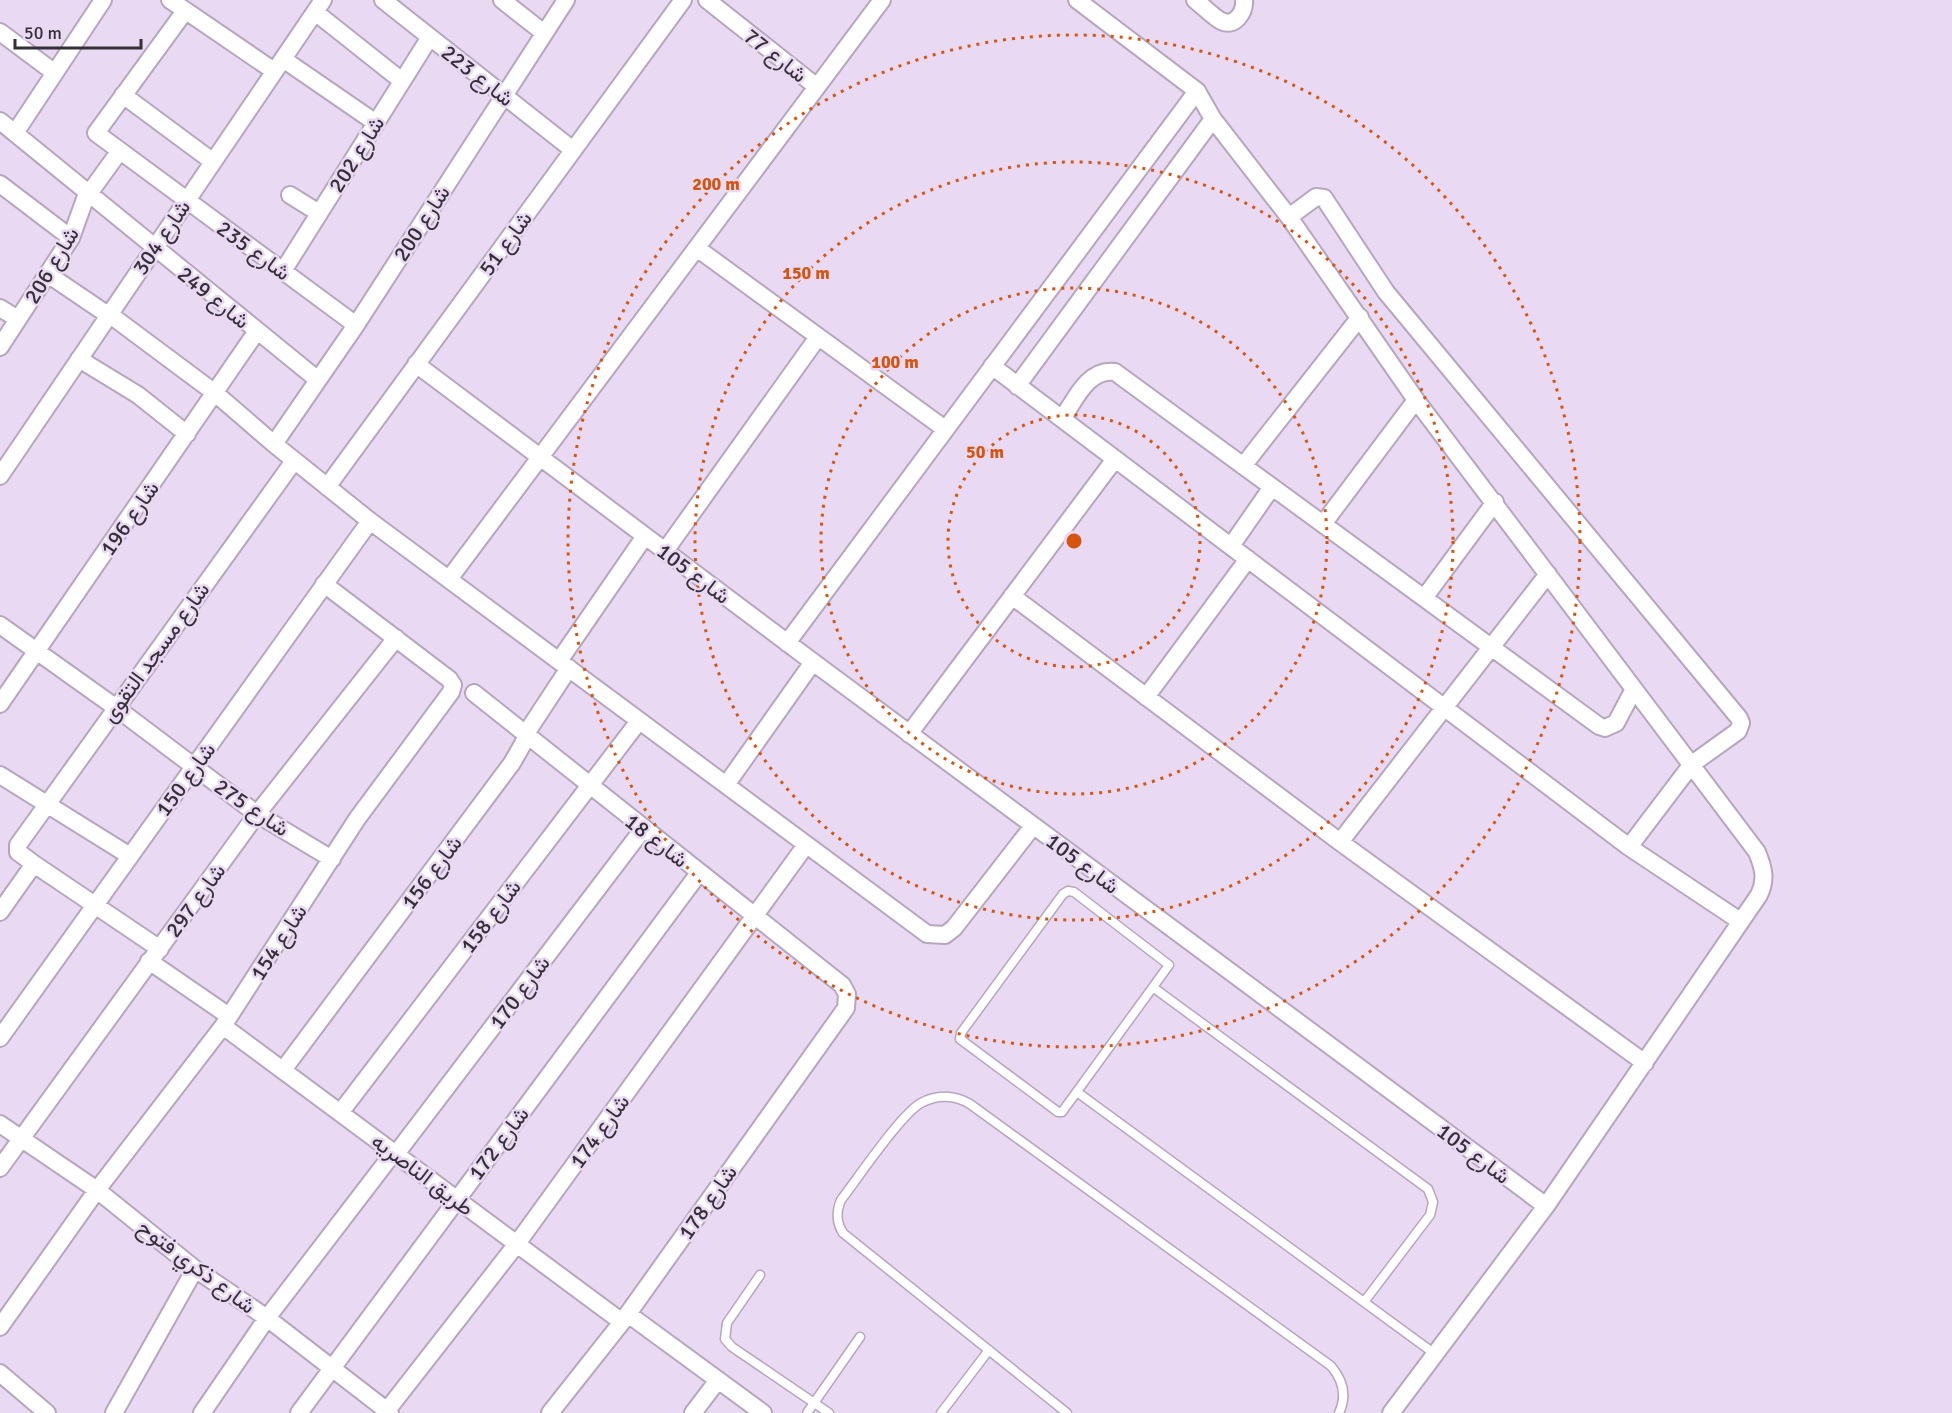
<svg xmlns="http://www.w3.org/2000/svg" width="1952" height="1413" viewBox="0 0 1952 1413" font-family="Signika,Vazirmatn,sans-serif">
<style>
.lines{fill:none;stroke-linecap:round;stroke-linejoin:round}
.lane-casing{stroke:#b6a6be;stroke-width:11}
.street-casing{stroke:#b6a6be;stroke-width:20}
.lane{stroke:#fff;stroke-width:8}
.street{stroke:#fff;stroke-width:16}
.ring{fill:none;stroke:#d65510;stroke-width:3;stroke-dasharray:3 6}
.labels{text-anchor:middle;stroke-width:5;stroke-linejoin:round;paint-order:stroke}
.street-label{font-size:22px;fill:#352f38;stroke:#e9d9f2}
.centre{fill:#d65510;stroke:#e9d9f2;stroke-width:3}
.ring-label{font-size:18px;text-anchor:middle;font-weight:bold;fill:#d65510;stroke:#e9d9f2;stroke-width:5;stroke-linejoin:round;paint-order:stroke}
</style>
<rect width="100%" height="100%" fill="#e9d9f2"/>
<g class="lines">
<defs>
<path id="lane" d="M1068,891L1074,892L1169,965L1062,1112H1058L960,1039L961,1033L1063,894Z
M1154,988L1428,1189L1433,1202L1430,1215L1364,1302
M1077,1092L1435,1354
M760,1275L727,1323L725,1339L732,1347L829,1413
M807,1413L860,1337
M941,1413L989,1350
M1067,1413L843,1233C836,1222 836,1212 841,1200C858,1178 901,1114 921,1103C937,1094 955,1095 970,1104L1331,1366C1343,1380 1347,1396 1339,1413"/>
<path id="street" d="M170,0L274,71
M383,0L573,150
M502,0L544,33
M707,0L817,87
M1077,0L1197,91L1213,119L1289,217L1416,400L1757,852C1763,867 1767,879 1759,895L1546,1206
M1195,0C1203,6 1212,16 1221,21C1235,28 1245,12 1244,0
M185,11L96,133L356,325
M315,12L402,81
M0,32L55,73
M283,59L376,123
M123,95L212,161
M0,121L318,380
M15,133L103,0
M0,184L71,238
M290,195L319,213
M1289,217L1316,197L1324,198L1386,292L1739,718L1741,723L1738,731L1692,764L1629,847
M698,249L945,429
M283,271L430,37
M49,275L108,315
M0,308L18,319
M109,314L215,393L274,444L370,521L927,934L945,935L954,928L1033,826
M0,347L71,238L85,199L119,152
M79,359L138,395L187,434
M416,364L813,662L1546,1206L1391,1413
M992,366L1629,847L1740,921
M1017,386L1213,119
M1062,419C1075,400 1088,368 1115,372L1599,726L1605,728L1616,723L1634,689
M274,444L356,325L566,0
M1243,466L1360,317
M0,476L323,0
M327,487L683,0
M1323,524L1416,400
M1231,546L1272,487
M665,551L818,337
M449,579L882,0
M1012,596L1340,842L1645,1063
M1424,598L1495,502
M0,625L115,707L257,814L332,859
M787,643L1197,91
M559,661L645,536
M474,693L842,985L847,994L846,1008L622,1322L550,1413
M1146,697L1248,559
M0,704L257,331
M909,734L1115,459
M0,775L130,856
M726,785L813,662
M1340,842L1548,574
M0,912L34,864
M160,949L34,864L18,852V845L294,461
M149,961L229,1016
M223,1026L622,1322
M0,1038L370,521
M283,1070L512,763L524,742L525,735L569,668
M340,1113L639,721
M0,1124L97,1190L195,1269L267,1318L390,1413
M396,1154L643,829
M0,1168L257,814L396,638
M628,1314L763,1413
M0,1327L97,1190L223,1026L357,819L451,692L453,685L449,679L324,584
M0,1373L47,1413
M114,1413L195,1269
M202,1413L267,1318L394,1152
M299,1413L699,873
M385,1413L516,1245L806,845
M693,1413L718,1380"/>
</defs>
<use href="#lane" class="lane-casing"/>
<use href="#street" class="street-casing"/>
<use href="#lane" class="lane"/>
<use href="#street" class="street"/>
</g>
<g class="ring">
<circle cx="1074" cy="541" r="126"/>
<circle cx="1074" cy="541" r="253"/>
<circle cx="1074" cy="541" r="379"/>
<circle cx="1074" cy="541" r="506"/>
</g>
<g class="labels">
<g class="street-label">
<text transform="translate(776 55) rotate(38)" y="8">شارع 77</text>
<text transform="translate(478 75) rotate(38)" y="8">شارع 223</text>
<text transform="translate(356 154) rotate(-58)" y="8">شارع 202</text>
<text transform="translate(421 223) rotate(-57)" y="8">شارع 200</text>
<text transform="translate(161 237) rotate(-56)" y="8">شارع 304</text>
<text transform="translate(505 243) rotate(-54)" y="8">شارع 51</text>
<text transform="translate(254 250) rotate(36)" y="8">شارع 235</text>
<text transform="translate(51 265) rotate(-59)" y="8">شارع 206</text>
<text transform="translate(214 297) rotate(39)" y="8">شارع 249</text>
<text transform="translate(129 518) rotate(-55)" y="8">شارع 196</text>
<text transform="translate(694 573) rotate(37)" y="8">شارع 105</text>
<text transform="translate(155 652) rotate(-54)" y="8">شارع مسجد التقوى</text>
<text transform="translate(185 779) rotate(-54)" y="8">شارع 150</text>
<text transform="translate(252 807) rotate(34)" y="8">شارع 275</text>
<text transform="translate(657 840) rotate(38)" y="8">شارع 18</text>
<text transform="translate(1083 863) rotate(37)" y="8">شارع 105</text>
<text transform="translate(431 872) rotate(-53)" y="8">شارع 156</text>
<text transform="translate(195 900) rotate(-54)" y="8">شارع 297</text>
<text transform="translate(490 916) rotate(-53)" y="8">شارع 158</text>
<text transform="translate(278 942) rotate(-57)" y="8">شارع 154</text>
<text transform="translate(519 992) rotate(-53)" y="8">شارع 170</text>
<text transform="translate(599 1131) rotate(-54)" y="8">شارع 174</text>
<text transform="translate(498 1143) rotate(-53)" y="8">شارع 172</text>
<text transform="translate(1474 1153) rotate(37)" y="8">شارع 105</text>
<text transform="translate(423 1174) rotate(37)" y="8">طريق الناصريه</text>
<text transform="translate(707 1202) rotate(-55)" y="8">شارع 178</text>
<text transform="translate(197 1266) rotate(37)" y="8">شارع ذكري فتوح</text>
</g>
</g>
<circle cx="1074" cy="541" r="9" class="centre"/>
<g class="ring-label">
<text x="716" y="190">200 m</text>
<text x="806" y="279">150 m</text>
<text x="895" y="368">100 m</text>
<text x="985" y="458">50 m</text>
</g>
<path d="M15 39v9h126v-9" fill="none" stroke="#352f38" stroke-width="3"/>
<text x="24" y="39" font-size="18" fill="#352f38" stroke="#e9d9f2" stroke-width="4.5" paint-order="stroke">50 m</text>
</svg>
